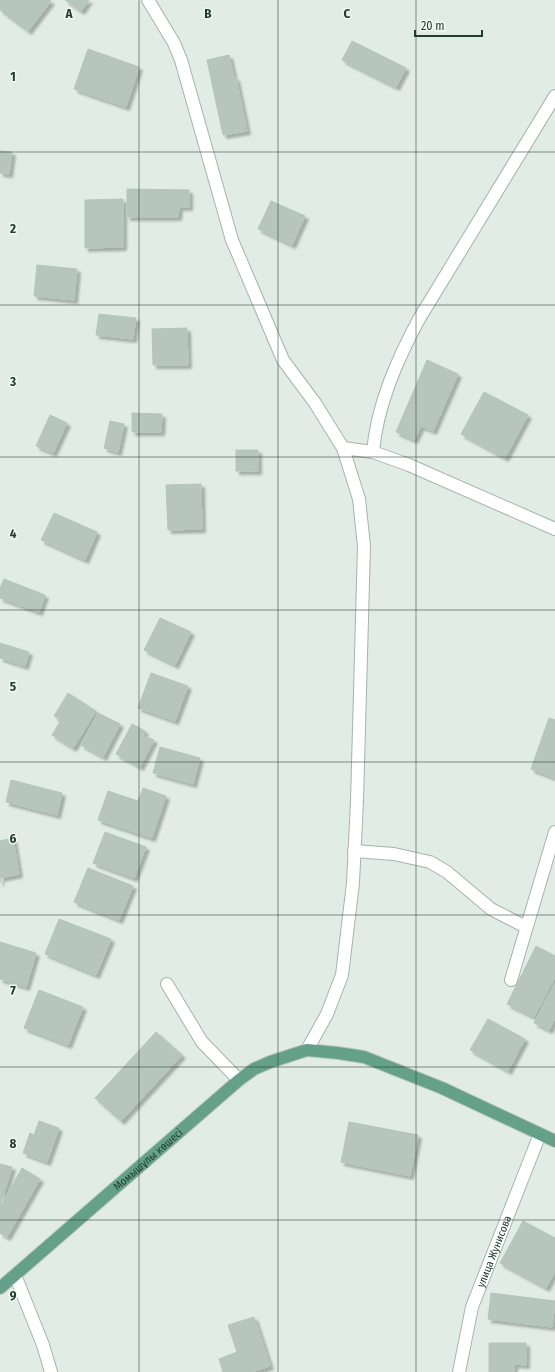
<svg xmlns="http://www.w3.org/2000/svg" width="555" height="1372" viewBox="0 0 555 1372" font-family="'Fira Sans Condensed',sans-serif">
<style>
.building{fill:#b6c6be;stroke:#b3c5bc;filter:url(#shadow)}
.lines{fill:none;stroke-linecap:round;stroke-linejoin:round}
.minor-casing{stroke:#a4b4ac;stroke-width:14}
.major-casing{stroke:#c1c8c6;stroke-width:14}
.minor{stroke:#fff;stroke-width:12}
.major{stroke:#65a18a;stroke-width:12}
.grid{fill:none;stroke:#213c32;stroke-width:1;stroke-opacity:0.55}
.labels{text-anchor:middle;stroke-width:3;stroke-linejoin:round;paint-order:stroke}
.street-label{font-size:11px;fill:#213c32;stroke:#f1f8f4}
.grid-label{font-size:13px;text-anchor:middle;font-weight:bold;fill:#213c32;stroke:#f1f8f4;stroke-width:3;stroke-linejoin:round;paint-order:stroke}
</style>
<defs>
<filter id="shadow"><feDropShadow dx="3.5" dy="3.5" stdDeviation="1" flood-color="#0004"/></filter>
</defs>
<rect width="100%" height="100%" fill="#e1ece6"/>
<path class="building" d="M0,0H49L51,1L28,31L0,10Z
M65,0H89L81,11Z
M352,41L406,68L396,87L342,60Z
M88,49L139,67L126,107L74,89Z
M229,55L234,78H236L247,131L223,135L207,60Z
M0,151L12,152L9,174L0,173Z
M127,189L189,190V207H179L178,217H127Z
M123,199V247L85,248V200Z
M271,201L305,216L292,245L258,229Z
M37,265L77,269L74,300L34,296Z
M99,314L136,318L133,339L96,335Z
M187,328L188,365H153L152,329Z
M427,360L458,374L433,431L421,426L414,440L396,432Z
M484,392L528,415L505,458L461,434Z
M132,413L162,414L161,432H132Z
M50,415L67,423L53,453L36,446Z
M110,421L124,424L118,452L104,448Z
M236,450H258V471H236Z
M201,484L202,529L168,530L166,485Z
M54,513L97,532L85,560L41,540Z
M4,579L45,595L39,612L0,598V588Z
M160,618L191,632L175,665L144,650Z
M0,643L29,652L25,666L0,658Z
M151,673L188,686L175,721L138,708Z
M68,693L96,711L73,748L52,735L61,720L54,716Z
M98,713L120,724L103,757L81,745Z
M549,718L555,720V778L531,769Z
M132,724L145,731L143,735L154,740L140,767L116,754Z
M160,747L200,758L193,784L153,773Z
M11,780L62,793L57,815L6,802Z
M143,788L166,796L152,838L98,820L108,791L138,801Z
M105,832L146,847L134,878L93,863Z
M13,838L19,874L0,878V883V841Z
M88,868L133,886L119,920L74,902Z
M59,919L111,939L96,975L45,954Z
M0,942L36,953L26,987L0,979Z
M536,946L555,956V977L534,1017L507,1004Z
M555,983V1018L549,1030L534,1023Z
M39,990L83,1007L68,1045L24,1028Z
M488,1019L525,1039L508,1071L470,1050Z
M156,1032L182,1055L121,1121L95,1098Z
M39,1121L59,1128L47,1162L23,1153L30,1133L34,1135Z
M349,1122L418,1135L410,1176L341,1162Z
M0,1164L12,1167L0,1206Z
M22,1168L40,1179L7,1237L0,1233V1207Z
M523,1221L555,1238V1271L546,1288L500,1263Z
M491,1293L555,1301L552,1327L488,1319Z
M254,1317L270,1366L252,1372H223L219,1359L237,1352L228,1325Z
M489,1343H526V1365L514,1364V1372H489Z"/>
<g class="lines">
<defs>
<g id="minor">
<path d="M148,0L174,43L181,60L232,240L283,360L315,403L343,448L359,499L364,546L357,801L353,883L342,975L327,1014L307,1050"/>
<path d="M343,448L373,452L409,465L555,529"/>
<path d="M373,452C377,405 397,360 419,319L555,96"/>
<path d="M354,851L394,854L430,862L447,872L491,909L526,927"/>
<path d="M511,980L555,832"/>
<path d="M167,984L202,1042L239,1080"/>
<path d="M15,1275L43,1345L51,1372"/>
<path id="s1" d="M459,1372L472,1307L540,1134"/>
</g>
<g id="major">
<path id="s2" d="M0,1288L239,1080L254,1069L270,1062L307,1050L338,1053L364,1057L442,1088L555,1141"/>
</g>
</defs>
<use href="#minor" class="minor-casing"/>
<use href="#major" class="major-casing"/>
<use href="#minor" class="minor"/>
<use href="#major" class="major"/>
</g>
<path class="grid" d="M139,0V1372M278,0V1372M416,0V1372M0,152H555M0,305H555M0,457H555M0,610H555M0,762H555M0,915H555M0,1067H555M0,1220H555"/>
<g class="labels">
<g class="street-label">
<text dy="4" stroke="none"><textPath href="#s2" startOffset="196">Момышұлы көшесі</textPath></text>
<text dy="4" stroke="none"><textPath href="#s1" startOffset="126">улица Жунисова</textPath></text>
</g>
</g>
<g class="grid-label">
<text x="69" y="18">A</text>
<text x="208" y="18">B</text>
<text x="347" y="18">C</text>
<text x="13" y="81">1</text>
<text x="13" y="233">2</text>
<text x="13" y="386">3</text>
<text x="13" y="538">4</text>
<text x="13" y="691">5</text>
<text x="13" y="843">6</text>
<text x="13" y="995">7</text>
<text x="13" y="1148">8</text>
<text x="13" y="1300">9</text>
</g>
<path d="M415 30v6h67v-6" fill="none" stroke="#213c32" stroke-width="2"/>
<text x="421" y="30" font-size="12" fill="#213c32" stroke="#f1f8f4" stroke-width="3" paint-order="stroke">20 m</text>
</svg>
